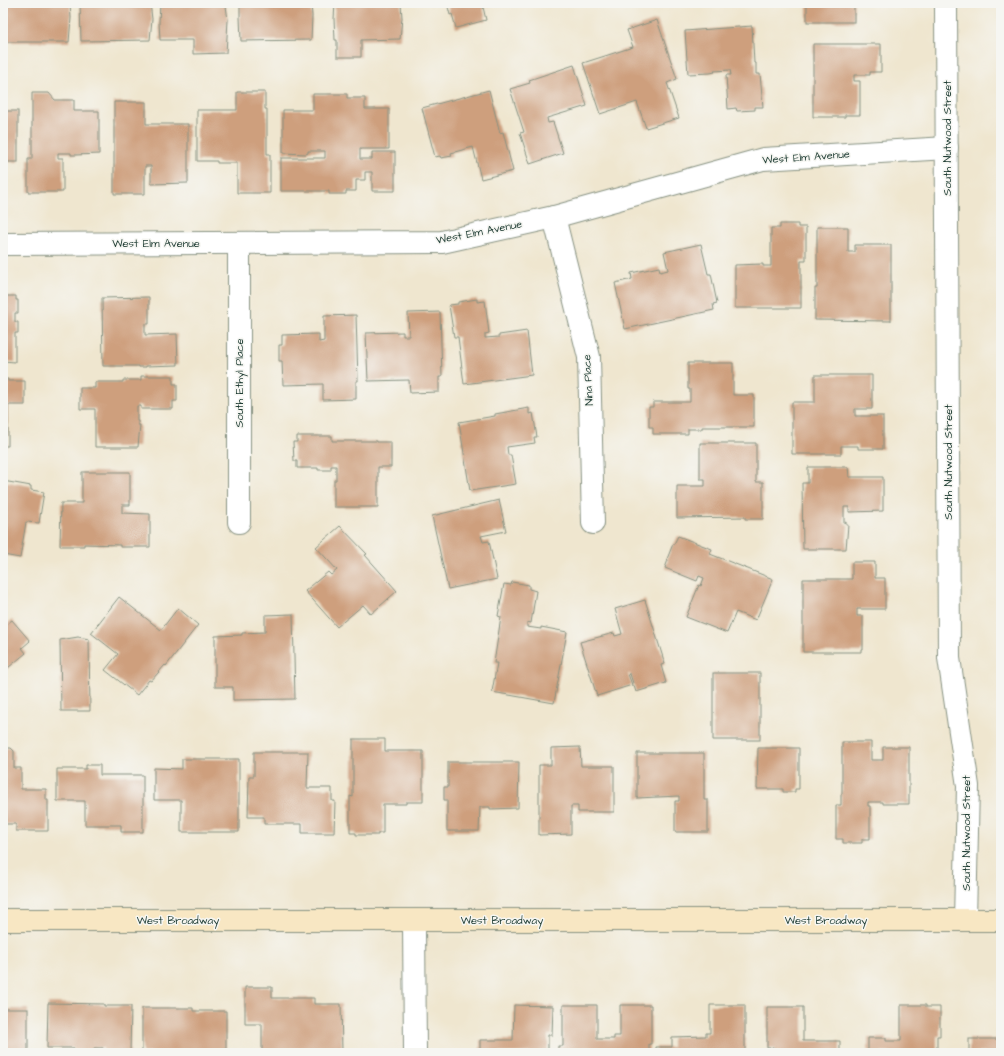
<svg xmlns="http://www.w3.org/2000/svg" width="1004" height="1056" font-family="'Architects Daughter',sans-serif">
<style>
.building{fill:#ce9f7d}
.lines{fill:none;stroke-linecap:round;stroke-linejoin:round}
.minor-casing{stroke:#879282;stroke-width:24}
.secondary-casing{stroke:#879282;stroke-width:24}
.minor{stroke:#fff;stroke-width:22}
.secondary{stroke:#f8e7c3;stroke-width:22}
.labels{text-anchor:middle;dominant-baseline:central;stroke-width:3;stroke-linejoin:round;paint-order:stroke}
.street-label{font-size:11px;fill:#1f3d34;stroke:#f6f6f2}
</style>
<rect width="100%" height="100%" fill="#f6f6f2"/>
<filter id="ink" filterUnits="userSpaceOnUse"><feTurbulence type="fractalNoise" baseFrequency=".025" numOctaves="2"/><feDisplacementMap in="SourceGraphic" scale="8" xChannelSelector="R" yChannelSelector="G"/><feConvolveMatrix kernelMatrix="1 2 1 2 8 2 1 2 1" color-interpolation-filters="sRGB"/></filter>
<filter id="wash" filterUnits="userSpaceOnUse"><feTurbulence type="fractalNoise" baseFrequency=".012" numOctaves="4" result="noise"/><feDisplacementMap in="SourceGraphic" scale="16" xChannelSelector="R" yChannelSelector="G"/><feGaussianBlur stdDeviation="0.9" result="paint"/><feColorMatrix in="noise" values="0 0 0 0 0 0 0 0 0 0 0 0 0 0 0 0 0 1.4 0 .05"/><feComposite in="paint" operator="in"/></filter>
<g filter="url(#wash)">
<rect width="100%" height="100%" fill="#efe6cf"/>
<g id="blocks">
<g class="building">
<polygon points="3,3 70,3 71,18 69,42 3,42"/>
<polygon points="80,3 150,3 152,19 150,40 81,41"/>
<polygon points="160,3 227,3 227,6 226,6 228,20 226,53 193,54 193,40 160,40 159,22"/>
<polygon points="240,3 311,3 312,16 311,40 241,41 240,17"/>
<polygon points="335,3 401,3 402,18 400,39 361,40 361,57 337,57 337,40 335,40 334,19"/>
<polygon points="447,3 497,3 497,4 483,7 486,20 456,28 452,14 450,15"/>
<rect x="807" y="3" width="47" height="19"/>
<polygon points="657,20 677,79 667,83 679,118 646,128 637,102 600,114 583,63 633,47 627,30"/>
<polygon points="752,26 754,63 756,63 756,74 760,74 763,107 755,107 755,110 737,111 736,108 728,109 726,75 731,75 730,70 714,71 715,72 710,73 688,74 685,31"/>
<polygon points="813,44 881,44 881,72 870,72 870,75 854,75 854,81 860,81 860,115 845,115 845,117 813,117"/>
<polygon points="574,65 587,106 547,118 548,123 553,122 563,153 530,164 520,133 524,132 510,89 530,83 529,80"/>
<polygon points="489,90 500,133 503,132 513,171 481,179 473,147 451,153 452,156 441,158 440,156 435,157 422,108"/>
<polygon points="237,92 265,92 265,109 267,109 267,154 270,154 270,193 237,193 237,163 217,163 217,161 197,161 197,110 237,110"/>
<polygon points="32,93 49,93 55,100 74,100 74,111 99,111 99,154 75,155 71,155 71,153 58,153 58,158 63,158 63,192 28,192 28,159 32,159"/>
<polygon points="313,94 347,94 347,98 365,98 365,109 389,109 389,149 360,149 360,159 372,159 372,152 395,152 395,191 372,191 372,172 365,172 365,180 356,180 356,191 346,191 346,194 329,194 329,191 281,191 281,158 325,158 325,151 308,151 308,153 306,154 283,153 283,110 313,110"/>
<polygon points="114,102 146,102 146,124 188,124 188,183 151,184 151,166 145,166 145,194 114,194"/>
<rect x="3" y="111" width="15" height="51"/>
<polygon points="780,224 798,224 798,227 806,227 806,261 801,261 801,308 735,308 735,265 763,264 763,266 771,266 771,228 780,228"/>
<polygon points="817,227 848,227 848,252 855,252 855,245 891,245 891,321 815,320 815,288 817,288"/>
<polygon points="701,244 708,274 711,274 717,303 713,304 714,310 625,329 615,283 632,279 631,273 659,267 660,272 668,270 664,252"/>
<polygon points="3,296 16,296 16,300 18,300 18,313 15,313 15,322 18,322 18,333 15,333 15,362 3,361"/>
<polygon points="149,297 149,324 145,324 145,335 177,334 178,365 146,366 146,367 139,367 139,366 103,366 102,298"/>
<polygon points="477,299 477,302 485,301 489,333 485,334 485,338 499,337 499,335 527,331 532,375 464,384 458,337 454,337 449,305 458,304 458,302"/>
<polygon points="440,312 442,377 439,377 439,392 410,393 409,380 368,381 366,333 403,332 403,336 409,336 408,313"/>
<polygon points="356,315 358,381 356,381 356,399 323,400 323,384 283,385 282,361 279,361 279,345 282,345 282,335 319,334 319,342 324,341 324,316"/>
<polygon points="688,363 733,363 733,395 754,395 754,427 702,427 702,429 688,429 688,434 653,434 653,427 649,427 649,407 653,407 653,402 690,402 690,389 688,389"/>
<polygon points="815,375 872,375 872,409 855,409 855,416 883,416 883,449 858,449 858,446 841,446 841,454 792,454 792,402 815,402"/>
<polygon points="141,376 173,376 173,384 177,384 177,401 173,401 173,409 141,409 141,406 137,406 137,421 138,421 138,425 140,425 138,447 95,447 95,409 80,409 80,388 95,388 95,382 123,382 123,380 141,380"/>
<polygon points="3,379 8,379 8,381 25,381 25,405 8,405 8,446 3,446"/>
<polygon points="529,408 529,414 533,413 537,437 534,437 535,443 507,447 508,455 511,455 516,484 470,491 459,422 495,416 495,414"/>
<polygon points="297,436 332,436 332,441 377,441 377,442 391,442 391,467 378,467 378,507 334,507 334,480 336,480 336,466 331,466 331,470 318,470 318,468 297,468 297,461 294,461 293,442 297,442"/>
<polygon points="700,443 756,443 756,482 763,482 763,519 745,519 745,517 677,518 677,486 705,486 705,479 700,479"/>
<polygon points="808,467 848,467 849,477 883,477 883,511 849,512 849,507 844,507 844,523 846,522 846,525 848,525 846,549 803,549 802,483 808,483"/>
<polygon points="82,472 130,472 130,505 122,505 122,513 150,514 150,547 120,547 120,545 84,544 84,546 60,546 61,503 82,503"/>
<polygon points="3,481 31,486 31,490 44,492 39,523 26,522 20,558 3,555"/>
<polygon points="499,500 506,531 481,536 483,542 489,541 497,579 448,589 432,516"/>
<polygon points="340,526 367,554 365,555 397,591 371,614 363,605 337,627 305,591 328,572 331,575 337,570 316,547"/>
<polygon points="678,536 712,549 710,554 773,579 756,620 736,612 727,633 686,617 699,585 701,586 704,578 699,576 697,581 665,568 668,560 667,559 673,544 674,544"/>
<polygon points="852,562 875,562 875,578 885,578 885,609 857,609 857,616 863,616 863,650 861,650 861,652 803,652 803,579 852,579"/>
<polygon points="512,582 529,585 529,589 536,591 531,623 527,622 527,627 541,629 541,627 567,632 554,703 492,692 497,663 494,663 501,617 498,616 504,584 511,585"/>
<polygon points="119,597 161,630 178,608 198,625 166,666 165,665 151,681 149,680 137,695 105,670 118,654 91,633"/>
<polygon points="645,600 665,664 661,665 666,683 636,692 630,674 628,674 632,685 597,696 580,642 614,633 615,636 622,634 615,609"/>
<polygon points="293,614 295,699 233,700 233,687 215,687 215,636 242,635 242,633 265,632 265,615"/>
<polygon points="12,620 30,641 22,648 26,653 3,672 3,627"/>
<polygon points="78,637 89,639 90,711 61,711 60,640"/>
<rect x="713" y="673" width="47" height="67"/>
<polygon points="353,739 385,739 385,751 423,751 423,802 406,802 406,804 383,804 383,833 378,833 378,835 356,835 356,833 350,833 350,796 353,797"/>
<polygon points="842,742 871,742 871,760 883,760 883,747 909,747 909,804 883,804 883,802 868,802 868,806 870,806 870,839 862,839 862,843 843,843 843,839 836,839 836,805 841,805 841,794 842,794"/>
<polygon points="580,747 581,766 614,766 614,812 578,812 578,806 571,806 571,834 539,835 539,765 551,765 551,748"/>
<polygon points="5,748 11,748 14,751 14,768 21,768 21,789 46,789 46,800 48,800 48,831 16,831 16,824 3,824 3,749"/>
<polygon points="758,748 799,748 799,789 795,789 795,792 783,792 783,789 757,789"/>
<polygon points="254,752 308,752 307,788 332,788 332,801 335,801 334,833 302,833 302,824 264,824 264,817 248,817 249,776 254,776"/>
<polygon points="637,753 704,753 704,800 708,800 708,832 675,832 675,801 679,801 679,796 637,798"/>
<polygon points="182,759 239,759 239,832 181,832 181,800 154,800 154,768 182,769"/>
<polygon points="448,762 519,762 518,808 490,809 490,807 480,807 479,831 447,831 447,800 444,800 444,787 448,787"/>
<polygon points="86,765 100,765 100,775 143,775 143,832 121,832 121,825 85,825 85,801 57,801 57,769 86,769"/>
<polygon points="245,987 272,987 272,998 314,998 314,1004 341,1004 342,1051 262,1053 262,1024 245,1024"/>
<polygon points="48,1003 104,1004 104,1006 131,1006 130,1053 103,1053 103,1048 94,1048 94,1053 74,1053 74,1048 47,1048"/>
<polygon points="514,1005 553,1006 552,1035 548,1035 548,1053 480,1053 480,1040 513,1040"/>
<polygon points="563,1005 597,1005 597,1039 614,1039 614,1036 620,1036 620,1005 651,1005 651,1044 649,1044 649,1053 558,1053 558,1046 563,1046"/>
<polygon points="710,1005 745,1005 745,1053 656,1053 656,1047 672,1047 672,1037 706,1036 706,1033 710,1033"/>
<polygon points="901,1005 926,1005 926,1007 940,1007 940,1036 937,1036 937,1053 868,1053 868,1038 886,1038 886,1041 901,1041"/>
<polygon points="767,1007 803,1007 803,1041 840,1041 840,1053 775,1053 775,1048 767,1048"/>
<polygon points="142,1008 193,1008 193,1011 226,1011 226,1053 142,1053"/>
<rect x="3" y="1009" width="25" height="44"/>
<rect x="969" y="1039" width="32" height="14"/>
</g>
</g>
</g>
<g filter="url(#ink)">
<use href="#blocks" fill-opacity="0" stroke="#879282" stroke-width="1"/>
<g class="lines">
<g class="minor-casing">
<g id="minor">
<polyline points="946,3 949,658 968,786 965,920"/>
<polyline points="554,217 589,357 593,523"/>
<polyline points="239,243 239,522"/>
<polyline points="3,244 442,242 554,217 763,159 947,148"/>
<polyline points="414,920 415,1053"/>
</g>
</g>
<g class="secondary-casing">
<polyline id="secondary" points="3,920 1001,920"/>
</g>
<use href="#minor" class="minor"/>
<use href="#secondary" class="secondary"/>
</g>
</g>
<g class="labels">
<g class="street-label">
<text transform="translate(947 138) rotate(-90)">South Nutwood Street</text>
<text transform="translate(806 157) rotate(-4)">West Elm Avenue</text>
<text transform="translate(479 232) rotate(-11)">West Elm Avenue</text>
<text x="156" y="243">West Elm Avenue</text>
<text transform="translate(588 380) rotate(-93)">Nina Place</text>
<text transform="translate(239 383) rotate(-90)">South Ethyl Place</text>
<text transform="translate(948 462) rotate(-90)">South Nutwood Street</text>
<text transform="translate(966 833) rotate(-90)">South Nutwood Street</text>
<text x="178" y="920">West Broadway</text>
<text x="502" y="920">West Broadway</text>
<text x="826" y="920">West Broadway</text>
</g>
</g>
<rect width="1004" height="1056" fill="none" stroke="#f6f6f2" stroke-width="16"/>
</svg>
